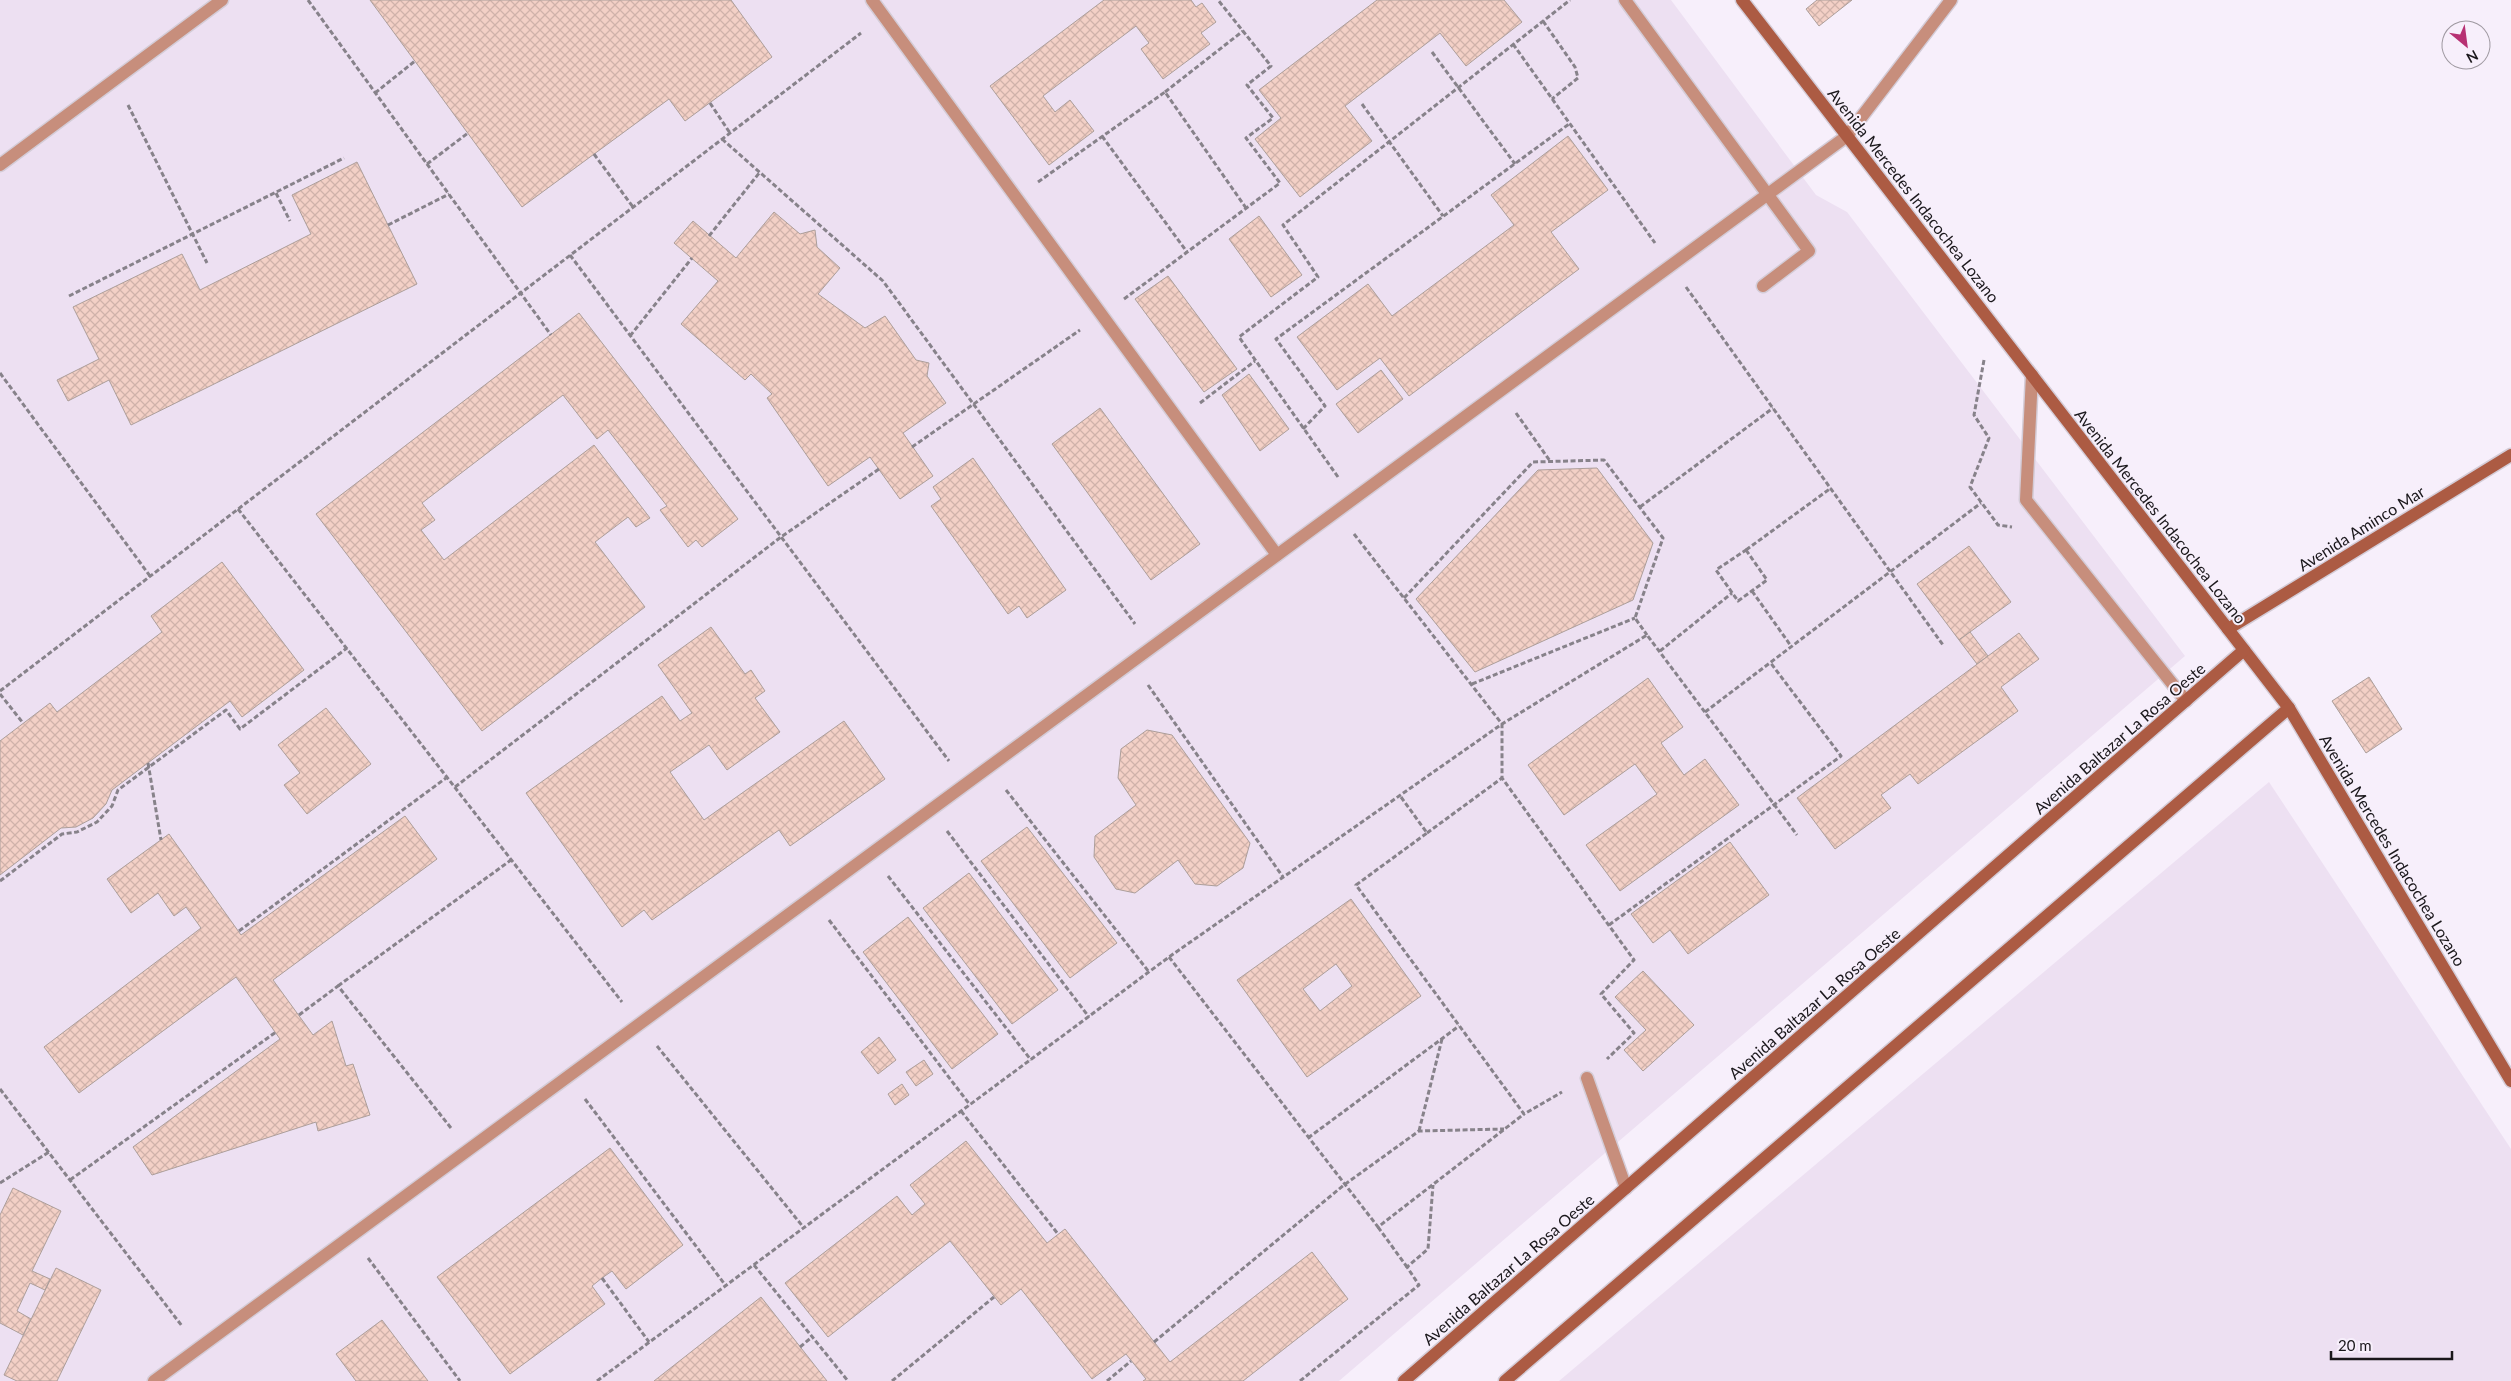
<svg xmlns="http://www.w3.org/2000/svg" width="2511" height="1381" font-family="Lato,sans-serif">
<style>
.built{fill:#ede0f2}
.building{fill:url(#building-cross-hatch);stroke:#ac9e9a;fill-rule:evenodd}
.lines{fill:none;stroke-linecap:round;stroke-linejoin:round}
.lane-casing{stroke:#d4ccd7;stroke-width:15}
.street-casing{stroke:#d4ccd7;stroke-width:15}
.secondary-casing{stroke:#d4ccd7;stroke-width:15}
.path{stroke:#87828a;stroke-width:3;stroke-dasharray:5 2.5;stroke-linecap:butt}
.lane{stroke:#c78e7c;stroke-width:12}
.street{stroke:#c78e7c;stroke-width:12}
.secondary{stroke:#ac5b43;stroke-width:12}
.labels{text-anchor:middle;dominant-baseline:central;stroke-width:4;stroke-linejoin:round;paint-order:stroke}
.street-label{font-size:16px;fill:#1a171b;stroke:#f7effb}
</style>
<defs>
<pattern id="building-cross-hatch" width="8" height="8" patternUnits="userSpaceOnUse" patternTransform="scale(1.25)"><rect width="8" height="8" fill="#f3d0c6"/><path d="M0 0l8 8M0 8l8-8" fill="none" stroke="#d0b2aa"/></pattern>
</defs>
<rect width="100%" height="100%" fill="#f7effb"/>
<g class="built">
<polygon points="0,0 1671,0 1816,195 1847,212 2185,656 1339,1381 0,1381"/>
<polygon points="2269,782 2511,1149 2511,1381 1559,1381"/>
</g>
<g class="building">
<polygon points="370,0 731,0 772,57 685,121 669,99 522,207"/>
<polygon points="1104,0 1191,0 1196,7 1202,3 1216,22 1201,33 1210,44 1163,79 1141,49 1149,43 1136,26 1043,96 1055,112 1070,100 1094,131 1049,165 990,86"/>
<polygon points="1377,0 1504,0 1522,22 1466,66 1440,33 1345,106 1372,141 1300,197 1255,139 1281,118 1259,90"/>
<polygon points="1817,0 1852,0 1819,26 1806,9"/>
<polygon points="1568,136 1608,190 1551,232 1579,269 1409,396 1380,358 1337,390 1297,337 1368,284 1392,316 1514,225 1491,195"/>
<polygon points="357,162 417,284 131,425 109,380 68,401 57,380 99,359 73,307 182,254 200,290 311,234 292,195"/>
<polygon points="774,212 800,234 815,230 817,247 840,268 818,294 865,328 885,316 916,360 929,363 927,376 946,403 903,433 933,476 900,499 870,457 828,486 767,398 772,394 751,374 745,380 681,324 718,281 674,243 693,221 736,258"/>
<polygon points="1259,216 1302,275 1271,297 1229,239"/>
<polygon points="1168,276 1237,369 1204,392 1135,299"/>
<polygon points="579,313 738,519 702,547 696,540 688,547 660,510 667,506 608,430 597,439 563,395 422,503 435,520 421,530 444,560 594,445 650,518 636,527 628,517 595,542 645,607 482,731 316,514"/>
<polygon points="1381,370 1403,399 1358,433 1336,404"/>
<polygon points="1249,374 1289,429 1260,451 1222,395"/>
<polygon points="1100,408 1200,544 1151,580 1052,444"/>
<polygon points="973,458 1066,590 1027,618 1019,606 1008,614 931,506 941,499 933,487"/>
<polygon points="1597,468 1653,543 1633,600 1475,672 1416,599 1538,470"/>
<polygon points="1969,546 2011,602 1959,640 1917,584"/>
<polygon points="222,562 304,670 242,717 230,701 112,790 106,804 93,818 76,827 61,828 0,875 0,741 50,703 57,712 162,632 151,616"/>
<polygon points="711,627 745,674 751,670 765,691 755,698 780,732 727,770 709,745 670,772 704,820 844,721 885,779 790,846 779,830 652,920 644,910 622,927 526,793 662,696 680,721 692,713 658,665"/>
<polygon points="1970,632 1988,656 1977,664 1959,640"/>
<polygon points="2019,633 2039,659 2001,687 2018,711 1918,784 1910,774 1881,795 1891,808 1835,849 1797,798"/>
<polygon points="2369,677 2402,729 2366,753 2332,701"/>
<polygon points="1648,678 1683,727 1661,743 1684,775 1705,759 1739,805 1620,891 1586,845 1657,794 1635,764 1564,815 1528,765"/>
<polygon points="326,708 371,764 307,814 284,785 300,773 278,745"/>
<polygon points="1147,730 1172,735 1250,843 1243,868 1217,886 1195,884 1178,860 1135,893 1116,889 1094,857 1095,836 1136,805 1118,778 1121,749"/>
<polygon points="405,816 437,859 273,980 313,1035 332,1021 346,1066 353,1064 370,1115 318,1131 316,1122 152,1175 133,1147 280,1039 236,977 79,1093 44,1047 201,928 186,907 174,916 158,893 131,913 107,879 169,834 241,935"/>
<polygon points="1027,827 1117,943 1070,978 981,861"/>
<polygon points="1730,842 1769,895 1688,954 1670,930 1653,943 1631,914"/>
<polygon points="969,873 1058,990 1012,1024 923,908"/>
<path d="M1351,899L1421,996L1307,1077L1237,980ZM1336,964L1352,986L1320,1011L1303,989Z"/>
<polygon points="908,917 998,1034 952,1069 863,952"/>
<polygon points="1643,971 1694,1025 1643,1071 1624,1050 1646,1030 1615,997"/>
<polygon points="879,1037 896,1060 878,1074 861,1052"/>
<polygon points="924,1060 933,1074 916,1086 906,1072"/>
<polygon points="902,1084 909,1095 895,1105 888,1094"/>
<polygon points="966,1141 1047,1243 1065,1229 1170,1362 1312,1252 1348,1299 1243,1381 1143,1381 1146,1379 1126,1354 1092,1379 1021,1289 1001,1305 950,1241 828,1337 785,1283 897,1196 912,1215 925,1204 910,1185"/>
<polygon points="610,1148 683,1245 626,1289 612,1271 602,1278 592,1286 605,1304 510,1374 437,1277"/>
<polygon points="13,1188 61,1211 32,1271 50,1279 45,1290 30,1283 17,1311 31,1319 23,1335 0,1323 0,1215"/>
<polygon points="56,1268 101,1290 57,1381 17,1381 4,1375"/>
<polygon points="761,1297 827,1381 654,1381"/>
<polygon points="382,1320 428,1381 356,1381 336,1354"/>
</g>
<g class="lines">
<g class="lane-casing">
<g id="lane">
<polyline points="872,0 1277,555"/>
<polyline points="1625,0 1809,251 1763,286"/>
<polyline points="0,165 222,0"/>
<polyline points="2032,375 2026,500 2186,701"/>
<polyline points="1587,1078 1626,1188"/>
<polyline points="154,1381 1847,136"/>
</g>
</g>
<g class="street-casing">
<polyline id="street" points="1847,136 1951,0"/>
</g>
<g class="secondary-casing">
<g id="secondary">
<polyline points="1742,0 2289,708 2511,1081"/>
<polyline points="2228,629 2511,455"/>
<polyline points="1404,1381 2244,650"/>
<polyline points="1505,1381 2289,708"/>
</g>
</g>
<g class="path">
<polyline points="308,0 551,335"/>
<polyline points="1543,21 1575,67 1578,78 1552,99"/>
<polyline points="1513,44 1655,243"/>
<polyline points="1432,52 1515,164"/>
<polyline points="1165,92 1243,31"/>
<polyline points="375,93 415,61"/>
<polyline points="710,103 730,133"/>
<polyline points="1362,104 1443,216"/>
<polyline points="128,105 207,263"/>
<polyline points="1102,136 1187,252"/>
<polyline points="722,139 883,281 1135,624"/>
<polyline points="594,154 633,207"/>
<polyline points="427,164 468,133"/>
<polyline points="1038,182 1165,92 1246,208"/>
<polyline points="276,193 290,221"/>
<polyline points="388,225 449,194"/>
<polyline points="709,236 760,172"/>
<polyline points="570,255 949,761"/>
<polyline points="1686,287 1943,645"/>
<polyline points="69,296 344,158"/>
<polyline points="1124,299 1280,183 1246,138 1273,118 1247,85 1271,66 1218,0"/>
<polyline points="630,336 692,258"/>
<polyline points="1984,360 1974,415 1989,438 1970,487 1998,525 2012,527"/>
<polyline points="0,373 150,576"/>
<polyline points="1200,403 1255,361"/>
<polyline points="1516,413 1550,461"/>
<polyline points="1303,429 1325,406 1276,339 1569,124"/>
<polyline points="912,447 1080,330"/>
<polyline points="1338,477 1239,337 1318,277 1283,225 1570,0"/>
<polyline points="1640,507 1773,408"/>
<polyline points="238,509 622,1002"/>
<polyline points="1354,534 1502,724 1502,778 1634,960 1601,994 1634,1033 1607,1059"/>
<polygon points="1746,550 1767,580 1738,601 1716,570"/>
<polyline points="1746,550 1831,488"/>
<polyline points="1752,591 1791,646"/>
<polyline points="1404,598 1533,462 1604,460 1663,538 1635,618 1647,635"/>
<polyline points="1660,651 1732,593"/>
<polyline points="1472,684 1635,618"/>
<polyline points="1148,685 1283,877"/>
<polyline points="0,691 861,33"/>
<polyline points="0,694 23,723"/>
<polyline points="1705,712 1981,503"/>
<polyline points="148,763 161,840"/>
<polyline points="455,787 781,537 879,469"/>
<polyline points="1006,790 1149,972"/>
<polyline points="1401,797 1427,833 1356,885 1524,1114 1562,1092"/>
<polyline points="947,831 1089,1017"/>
<polyline points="1427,833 1502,778"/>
<polyline points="888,876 1031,1060"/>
<polyline points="0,881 62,834 77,832 97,822 112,806 118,790 226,710 240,729 347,648"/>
<polyline points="829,920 970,1105"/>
<polyline points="1609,925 1841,756 1770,662"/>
<polyline points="239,931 446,778"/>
<polyline points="1169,957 1378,1227 1524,1114"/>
<polyline points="338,986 511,860"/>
<polyline points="299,1015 338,986 451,1128"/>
<polyline points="657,1046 804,1228"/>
<polyline points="0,1089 182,1326"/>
<polyline points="585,1099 726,1286"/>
<polyline points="961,1111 1058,1234"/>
<polyline points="1419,1131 1442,1039"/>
<polyline points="1308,1138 1459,1026"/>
<polyline points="70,1180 276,1032"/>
<polyline points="0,1183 49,1152"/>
<polyline points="1378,1227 1407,1267"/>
<polyline points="368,1258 460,1381"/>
<polyline points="754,1265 848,1381"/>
<polyline points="602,1278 649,1342"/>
<polyline points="1154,1342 1344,1185 1419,1131 1504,1129"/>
<polyline points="800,1347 812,1337"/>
<polyline points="597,1381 1169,957 1502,724 1647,635 1797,835"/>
<polyline points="892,1381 994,1297"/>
<polyline points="1107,1381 1131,1361"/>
<polyline points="1300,1381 1419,1285 1407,1267 1428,1249 1433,1185"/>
</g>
<use href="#lane" class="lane"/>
<use href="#street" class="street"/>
<use href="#secondary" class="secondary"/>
</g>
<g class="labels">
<g class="street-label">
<text transform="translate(1914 195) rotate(52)">Avenida Mercedes Indacochea Lozano</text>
<text transform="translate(2161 516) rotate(52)">Avenida Mercedes Indacochea Lozano</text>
<text transform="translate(2361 528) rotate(-32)">Avenida Aminco Mar</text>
<text transform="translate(2119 738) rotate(-41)">Avenida Baltazar La Rosa Oeste</text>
<text transform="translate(2393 850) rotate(59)">Avenida Mercedes Indacochea Lozano</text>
<text transform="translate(1814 1003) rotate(-41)">Avenida Baltazar La Rosa Oeste</text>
<text transform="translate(1508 1269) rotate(-41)">Avenida Baltazar La Rosa Oeste</text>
</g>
</g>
<g transform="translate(2466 45) rotate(151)"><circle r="24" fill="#f7effb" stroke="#9f99a1"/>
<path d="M0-4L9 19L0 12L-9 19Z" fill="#b73173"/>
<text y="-8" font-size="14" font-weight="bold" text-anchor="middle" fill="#1a171b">N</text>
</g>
<path d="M2331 1351v8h121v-8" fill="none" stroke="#1a171b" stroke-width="2.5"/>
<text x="2338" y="1351" font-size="15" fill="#1a171b" stroke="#f7effb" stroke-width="4" paint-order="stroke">20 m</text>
</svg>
